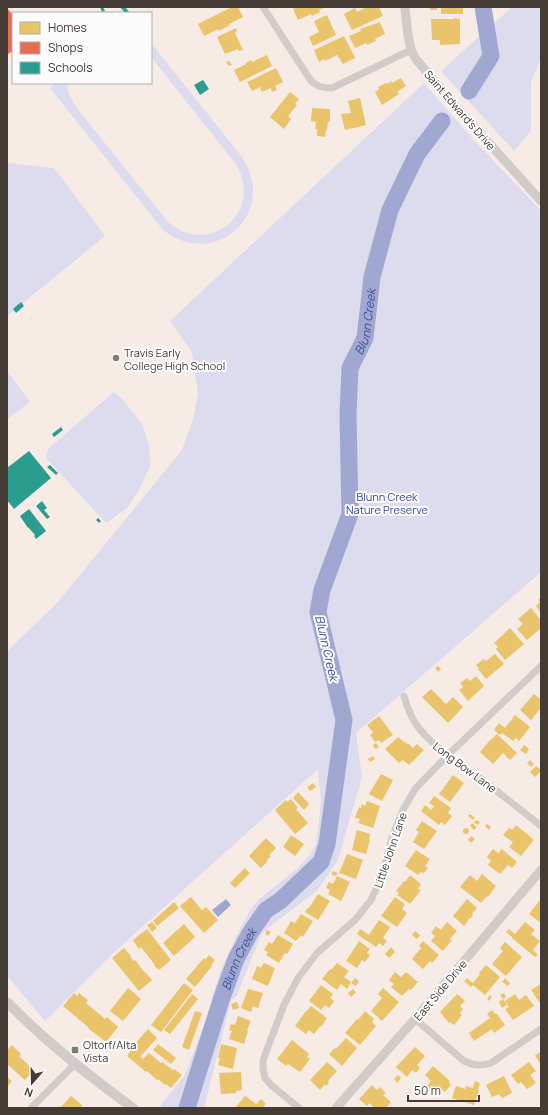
<svg xmlns="http://www.w3.org/2000/svg" width="548" height="1115" font-family="Manrope,sans-serif">
<style>
.green{fill:#dcdcee}
.water{fill:#a0a8d1}
.homes{fill:#e9c46a}
.shops{fill:#e76f51}
.schools{fill:#2a9d8f}
.lines{fill:none;stroke-linecap:round;stroke-linejoin:round}
.river{stroke:#a0a8d1;stroke-width:17}
.minor{stroke:#d1ccca;stroke-width:7}
.tertiary{stroke:#d1ccca;stroke-width:9}
.secondary{stroke:#d1ccca;stroke-width:10}
.poi-dot{fill:#837973;stroke:#fbfbfb;stroke-width:1.5}
.labels{text-anchor:middle;dominant-baseline:central;stroke-width:4;stroke-linejoin:round;paint-order:stroke}
.street-label{font-size:11px;fill:#453b35;stroke:#fbfbfb}
.poi-label{font-size:11px;fill:#453b35;stroke:#fbfbfb;text-anchor:start}
.park-label{font-size:11px;fill:#3a4994;stroke:#fbfbfb}
.water-label{font-size:12px;font-style:italic;fill:#3f4e99;stroke:#fbfbfb}
</style>
<rect width="100%" height="100%" fill="#f7ebe5"/>
<g class="green">
<polygon points="512,7 541,7 541,58 531,82 531,131 514,151 441,71"/>
<path d="M151,43L242,157C279,213 215,271 163,230L50,88L55,83H67L69,94L76,107L169,223C212,258 265,209 235,163L151,57Z"/>
<polygon points="424,83 471,137 541,211 541,572 356,733 362,777 338,860 317,891 270,926 261,935 237,995 231,1001 204,1108 163,1108 160,1106 185,1075 209,1011 220,972 237,935 250,910 259,899 297,869 310,855 316,844 321,802 318,769 111,955 45,1021 7,976 7,651 57,603 182,450 193,420 198,393 192,352 170,321"/>
<polygon points="7,163 54,168 105,236 7,316"/>
<polygon points="7,371 30,402 7,419"/>
<polygon points="114,392 123,400 142,424 149,445 150,466 140,488 128,507 106,523 46,458 48,449"/>
</g>
<polygon class="water" points="226,899 231,905 218,917 212,910"/>
<g class="homes">
<polygon points="232,7 238,7 243,17 229,24 230,25 219,31 218,29 204,36 198,24"/>
<polygon points="297,7 326,7 319,10 320,12 312,16 311,14 298,20 293,9"/>
<polygon points="367,7 379,7 383,16 352,30 344,14 355,8 357,12"/>
<rect x="430" y="7" width="7" height="3"/>
<rect x="441" y="7" width="22" height="7"/>
<polygon points="327,15 336,35 313,46 309,37 319,32 314,21"/>
<polygon points="454,18 460,19 460,44 440,45 440,40 432,40 431,19 454,19"/>
<polygon points="380,22 385,34 375,39 376,41 367,45 366,43 355,48 349,36 361,31 360,29"/>
<polygon points="236,28 237,32 235,33 243,50 239,51 238,49 225,54 217,37"/>
<polygon points="344,36 355,58 343,64 337,55 325,61 324,59 319,62 314,50"/>
<polygon points="267,55 272,66 240,82 234,70 246,64 246,63 251,60 252,62"/>
<polygon points="229,61 232,65 229,66 226,62"/>
<polygon points="276,68 283,82 275,86 277,90 272,92 271,88 262,92 260,87 252,91 247,82"/>
<polygon points="401,78 406,86 397,92 399,94 382,105 375,92 379,89 378,87 386,83 387,84 391,81 392,83"/>
<polygon points="290,92 299,99 295,104 297,105 288,116 291,119 284,129 270,117"/>
<polygon points="360,98 366,125 345,130 341,114 351,113 348,101"/>
<polygon points="312,108 330,109 330,122 328,122 327,130 326,130 325,137 317,136 317,129 315,129 316,122 311,121"/>
<polygon points="541,598 541,613 536,606 540,602 538,600"/>
<polygon points="531,608 541,620 541,628 527,640 517,629 523,624 518,619"/>
<polygon points="510,628 524,644 505,660 496,649 498,647 494,643"/>
<polygon points="495,654 504,664 486,679 478,669 479,668 476,665 484,659 486,661"/>
<polygon points="438,666 441,669 438,672 435,668"/>
<polygon points="476,676 484,686 468,701 459,690 463,687 460,683 467,678 470,681"/>
<polygon points="431,689 446,704 453,697 463,707 448,723 422,697"/>
<polygon points="534,694 541,700 541,708 531,720 520,710"/>
<polygon points="515,715 530,727 519,741 516,738 513,741 502,733 500,735 494,730 499,723 505,728"/>
<polygon points="379,716 393,735 381,743 379,740 375,742 370,735 373,732 367,725"/>
<polygon points="497,734 517,753 510,760 503,753 493,764 480,752 491,739 492,739"/>
<polygon points="398,737 404,742 405,742 407,744 408,743 413,748 417,744 424,750 409,765 403,760 399,763 385,749"/>
<polygon points="376,743 379,747 375,749 373,745"/>
<polygon points="524,745 529,749 526,754 520,750"/>
<polygon points="373,756 375,759 370,762 368,759"/>
<polygon points="530,760 534,764 531,767 527,763"/>
<polygon points="536,766 541,770 541,771 535,777 530,772"/>
<polygon points="381,774 393,780 382,801 369,794"/>
<polygon points="453,775 464,783 450,802 439,794"/>
<polygon points="313,783 316,787 310,791 307,787"/>
<polygon points="298,792 309,804 304,810 293,798"/>
<polygon points="434,796 451,808 448,813 452,816 445,825 441,822 439,825 421,811 425,805 431,810 434,806 429,803"/>
<polygon points="291,799 298,808 296,809 308,823 295,834 275,810 286,800 287,802"/>
<polygon points="367,801 380,806 373,828 358,823 360,819 355,818 359,807 361,808 362,804 365,806"/>
<polygon points="470,814 475,818 473,820 468,816"/>
<polygon points="476,820 480,822 478,825 474,823"/>
<polygon points="422,821 437,831 424,849 413,842 419,832 416,830"/>
<polygon points="472,823 477,827 474,830 470,826"/>
<polygon points="487,824 491,827 489,830 485,826"/>
<polygon points="516,825 534,840 521,856 509,847 513,842 503,835 509,828 512,830"/>
<circle cx="466" cy="831" r="3"/>
<polygon points="357,830 370,834 369,840 370,840 366,854 352,850"/>
<polygon points="291,835 304,844 295,856 283,847"/>
<polygon points="471,836 475,839 471,843 468,840"/>
<polygon points="266,838 276,848 269,855 271,856 266,861 267,862 261,868 249,856"/>
<polygon points="493,849 498,853 502,849 517,862 512,868 508,865 500,874 488,865 491,861 487,857"/>
<polygon points="416,850 430,859 425,866 428,868 424,873 421,872 418,875 405,866"/>
<polygon points="347,854 363,860 356,879 339,873"/>
<polygon points="245,868 250,873 235,888 230,883"/>
<polygon points="333,871 338,873 336,876 331,874"/>
<polygon points="482,874 496,886 488,897 487,896 481,903 460,887 470,875 477,881"/>
<polygon points="410,875 421,884 418,889 421,890 410,904 397,895 399,893 396,891 404,881 405,882"/>
<polygon points="337,876 350,882 341,901 328,894 330,890 326,888 329,882 333,884"/>
<polygon points="318,894 330,901 318,920 305,912 308,908 309,908"/>
<polygon points="191,897 202,910 206,907 218,920 204,933 180,906"/>
<polygon points="395,897 405,904 402,909 407,913 397,927 381,916"/>
<polygon points="467,899 477,908 472,914 473,915 470,919 469,918 468,920 468,921 464,926 453,916"/>
<polygon points="541,899 541,923 529,914"/>
<polygon points="174,902 179,908 157,926 153,921"/>
<polygon points="301,914 313,921 303,937 301,935 296,941 284,933 291,921 295,923"/>
<polygon points="379,920 390,927 383,938 387,941 383,946 379,943 376,947 357,934 360,929 369,935"/>
<polygon points="152,922 157,928 152,932 147,925"/>
<polygon points="447,922 457,931 450,939 452,940 443,951 431,941 435,936 431,933 436,926 441,930"/>
<polygon points="525,922 535,930 531,934 540,941 533,950 538,955 535,957 512,938 512,937 506,932 509,929 515,934"/>
<polygon points="184,924 195,937 174,956 163,943"/>
<polygon points="147,929 171,960 159,970 158,968 157,969 154,965 155,965 141,947 139,949 133,940"/>
<polygon points="267,930 271,932 268,936 265,934"/>
<polygon points="415,931 420,935 417,939 412,935"/>
<polygon points="278,935 293,944 287,954 285,953 279,963 266,955 268,952 264,950 269,942 272,944"/>
<polygon points="359,941 370,949 367,953 370,955 365,962 362,960 357,968 346,961"/>
<polygon points="423,941 439,955 432,963 430,961 423,969 412,959 421,948 419,946"/>
<polygon points="505,942 522,957 506,976 492,964 503,951 500,948"/>
<polygon points="391,947 395,952 389,958 385,954"/>
<polygon points="124,948 131,956 130,957 134,961 135,960 145,973 145,972 152,980 139,991 112,958"/>
<polygon points="209,955 215,960 211,965 212,966 195,987 186,979 204,958 205,960"/>
<polygon points="264,963 275,968 268,986 252,979 257,966 261,968"/>
<polygon points="337,963 349,971 344,977 351,982 347,989 341,984 337,990 322,979 330,969 331,970"/>
<polygon points="486,965 500,977 485,995 473,985 471,987 464,981 467,978 473,983 480,974 479,973"/>
<polygon points="395,972 401,977 406,972 418,982 411,990 409,989 402,996 391,987 394,984 389,980"/>
<polygon points="355,978 359,981 356,986 351,983"/>
<polygon points="505,978 510,983 508,986 502,982"/>
<polygon points="184,983 193,990 161,1032 151,1025"/>
<polygon points="541,984 541,1001 539,1002 531,990"/>
<polygon points="321,985 333,994 330,998 334,1001 329,1008 325,1005 321,1010 309,1001"/>
<polygon points="128,988 141,999 123,1021 110,1011"/>
<polygon points="383,988 399,1002 382,1021 371,1011 382,998 378,994"/>
<polygon points="248,989 263,993 258,1008 253,1006 251,1012 241,1008"/>
<polygon points="353,989 356,992 351,997 348,993"/>
<polygon points="74,993 77,996 79,993 88,1000 86,1003 105,1019 107,1017 118,1027 106,1042 88,1028 88,1027 63,1006"/>
<polygon points="504,993 506,997 503,999 500,995"/>
<polygon points="192,994 198,999 170,1034 164,1030"/>
<polygon points="457,994 465,1001 460,1006 463,1009 460,1013 462,1015 454,1025 450,1022 449,1023 440,1012"/>
<polygon points="515,994 519,1000 526,995 534,1006 513,1020 505,1009 509,1007 505,1001"/>
<polygon points="490,995 492,997 489,1001 487,999"/>
<polygon points="503,999 507,1005 502,1008 499,1002"/>
<polygon points="237,1002 239,1008 233,1010 231,1004"/>
<polygon points="311,1006 327,1018 321,1027 320,1026 314,1034 309,1030 306,1034 295,1026 306,1011 306,1012"/>
<polygon points="492,1010 495,1014 496,1013 505,1025 494,1033 492,1029 474,1041 469,1033 490,1018 487,1014"/>
<polygon points="195,1011 202,1013 189,1050 182,1047"/>
<polygon points="365,1011 374,1019 372,1022 376,1026 360,1045 345,1033 357,1019 358,1020"/>
<polygon points="238,1016 251,1021 247,1030 248,1031 244,1044 229,1039 232,1031 229,1030 231,1024 235,1025"/>
<polygon points="148,1029 157,1038 140,1057 143,1059 149,1053 161,1063 162,1062 173,1070 174,1069 182,1075 171,1088 166,1084 165,1085 158,1079 157,1080 147,1071 146,1072 127,1056 135,1045 134,1045"/>
<polygon points="346,1038 357,1048 342,1066 329,1054 335,1048 336,1049"/>
<polygon points="292,1040 309,1054 307,1057 310,1059 300,1072 288,1064 286,1066 277,1059"/>
<polygon points="158,1044 176,1058 171,1064 153,1050"/>
<polygon points="221,1044 237,1048 233,1069 218,1065 220,1058 218,1058"/>
<polygon points="12,1045 21,1054 19,1056 34,1070 25,1080 7,1064 7,1050"/>
<polygon points="415,1047 425,1056 417,1065 420,1068 416,1073 412,1070 407,1077 396,1067"/>
<polygon points="541,1052 541,1065 535,1055"/>
<polygon points="327,1062 337,1071 328,1081 329,1083 326,1086 325,1084 320,1090 310,1080"/>
<polygon points="529,1062 536,1071 530,1075 536,1083 527,1089 521,1082 518,1084 511,1075"/>
<polygon points="433,1066 450,1081 449,1083 451,1085 445,1092 443,1090 441,1091 440,1089 435,1094 427,1086 431,1081 425,1075"/>
<polygon points="241,1072 242,1090 236,1091 236,1093 221,1094 219,1073"/>
<polygon points="398,1075 401,1078 397,1083 394,1079"/>
<polygon points="504,1076 512,1093 502,1098 499,1094 492,1097 486,1085"/>
<polygon points="7,1077 12,1081 7,1087"/>
<polygon points="475,1081 480,1083 478,1089 479,1090 474,1105 452,1098 456,1086 465,1089 466,1086 473,1088"/>
<polygon points="372,1085 377,1090 380,1087 386,1093 383,1095 391,1102 386,1108 375,1108 369,1103 367,1106 359,1099"/>
<polygon points="71,1096 82,1105 81,1106 83,1108 60,1108"/>
<polygon points="245,1096 256,1104 261,1099 266,1104 262,1108 235,1108"/>
</g>
<polygon class="shops" points="7,8 13,15 13,54 11,52 7,55"/>
<g class="schools">
<polygon points="100,7 103,7 105,11 102,12"/>
<polygon points="120,7 125,7 130,13 125,13"/>
<polygon points="203,80 209,89 200,95 194,85"/>
<polygon points="21,302 24,306 16,313 13,309"/>
<polygon points="61,427 63,430 54,437 52,434"/>
<polygon points="29,451 51,478 14,509 7,500 7,468"/>
<polygon points="50,465 58,473 56,475 47,467"/>
<polygon points="42,501 47,508 44,510 50,517 47,519 36,506"/>
<polygon points="29,509 46,531 36,539 34,536 35,535 28,527 28,528 20,516"/>
<polygon points="98,518 101,521 99,523 96,520"/>
</g>
<g class="lines">
<g class="river">
<polyline points="469,91 491,56 483,7"/>
<path id="s1" d="M187,1108L221,1000L236,959L250,933L266,910L280,901L321,862L327,844L344,720L318,612L322,590L350,514L348,414L350,368L365,338L372,277L390,210L417,154L442,121"/>
</g>
<g class="minor">
<path d="M263,7L311,81C318,87 323,88 332,88L411,50"/>
<path d="M404,696C407,706 410,716 416,724C429,744 457,761 476,775C498,792 520,809 541,826"/>
<path d="M415,1019L464,1061C474,1066 481,1066 491,1063L541,1029"/>
<polyline points="31,1108 75,1064"/>
<polyline points="299,1108 271,1085 265,1078 263,1069 263,1061 266,1052 284,1005 298,978 317,953 355,920 371,900 382,877 392,837 403,810 415,789 448,755 541,666"/>
</g>
<g class="tertiary">
<path d="M405,7C407,24 407,43 415,58L452,102L541,201"/>
<polyline points="336,1108 415,1019 541,870"/>
</g>
<path class="secondary" d="M7,1002C46,1042 89,1076 133,1108"/>
</g>
<g class="poi-dot">
<circle cx="116" cy="358" r="4"/>
<rect x="71" y="1046" width="8" height="8" rx="2"/>
</g>
<g class="labels">
<g class="street-label">
<text transform="translate(460 110) rotate(49)">Saint Edward's Drive</text>
<text transform="translate(465 767) rotate(37)">Long Bow Lane</text>
<text transform="translate(390 850) rotate(-71)">Little John Lane</text>
<text transform="translate(440 990) rotate(-50)">East Side Drive</text>
</g>
<g class="poi-label">
<text x="124" y="352">Travis Early<tspan x="124" dy="13">College High School</tspan></text>
<text x="83" y="1044">Oltorf/Alta<tspan x="83" dy="13">Vista</tspan></text>
</g>
<g class="park-label">
<text x="387" y="496">Blunn Creek<tspan x="387" dy="13">Nature Preserve</tspan></text>
</g>
<g class="water-label">
<text stroke="none"><textPath href="#s1" startOffset="842">Blunn Creek</textPath></text>
<text transform="translate(327 648) rotate(77)">Blunn Creek</text>
<text stroke="none"><textPath href="#s1" startOffset="158">Blunn Creek</textPath></text>
</g>
</g>
<rect width="548" height="1115" fill="none" stroke="#453b35" stroke-width="16"/>
<rect x="12" y="12" width="140" height="72" fill="#fbfbfb" stroke="#b2aeac"/>
<rect x="20" y="22" width="20" height="12" fill="#e9c46a" stroke="#b2aeac"/>
<text x="48" y="32" font-size="12" fill="#453b35">Homes</text>
<rect x="20" y="42" width="20" height="12" fill="#e76f51" stroke="#b2aeac"/>
<text x="48" y="52" font-size="12" fill="#453b35">Shops</text>
<rect x="20" y="62" width="20" height="12" fill="#2a9d8f" stroke="#b2aeac"/>
<text x="48" y="72" font-size="12" fill="#453b35">Schools</text>
<g transform="translate(32 1083) rotate(200)" stroke="#fbfbfb" stroke-width="3" paint-order="stroke">
<path d="M0-3L7 15L0 10L-7 15Z" fill="#453b35"/>
<text y="-6" font-size="11" font-weight="bold" text-anchor="middle" fill="#453b35">N</text>
</g>
<path d="M408 1095v6h71v-6" fill="none" stroke="#453b35" stroke-width="2"/>
<text x="414" y="1095" font-size="12" fill="#453b35" stroke="#fbfbfb" stroke-width="3" paint-order="stroke">50 m</text>
</svg>
